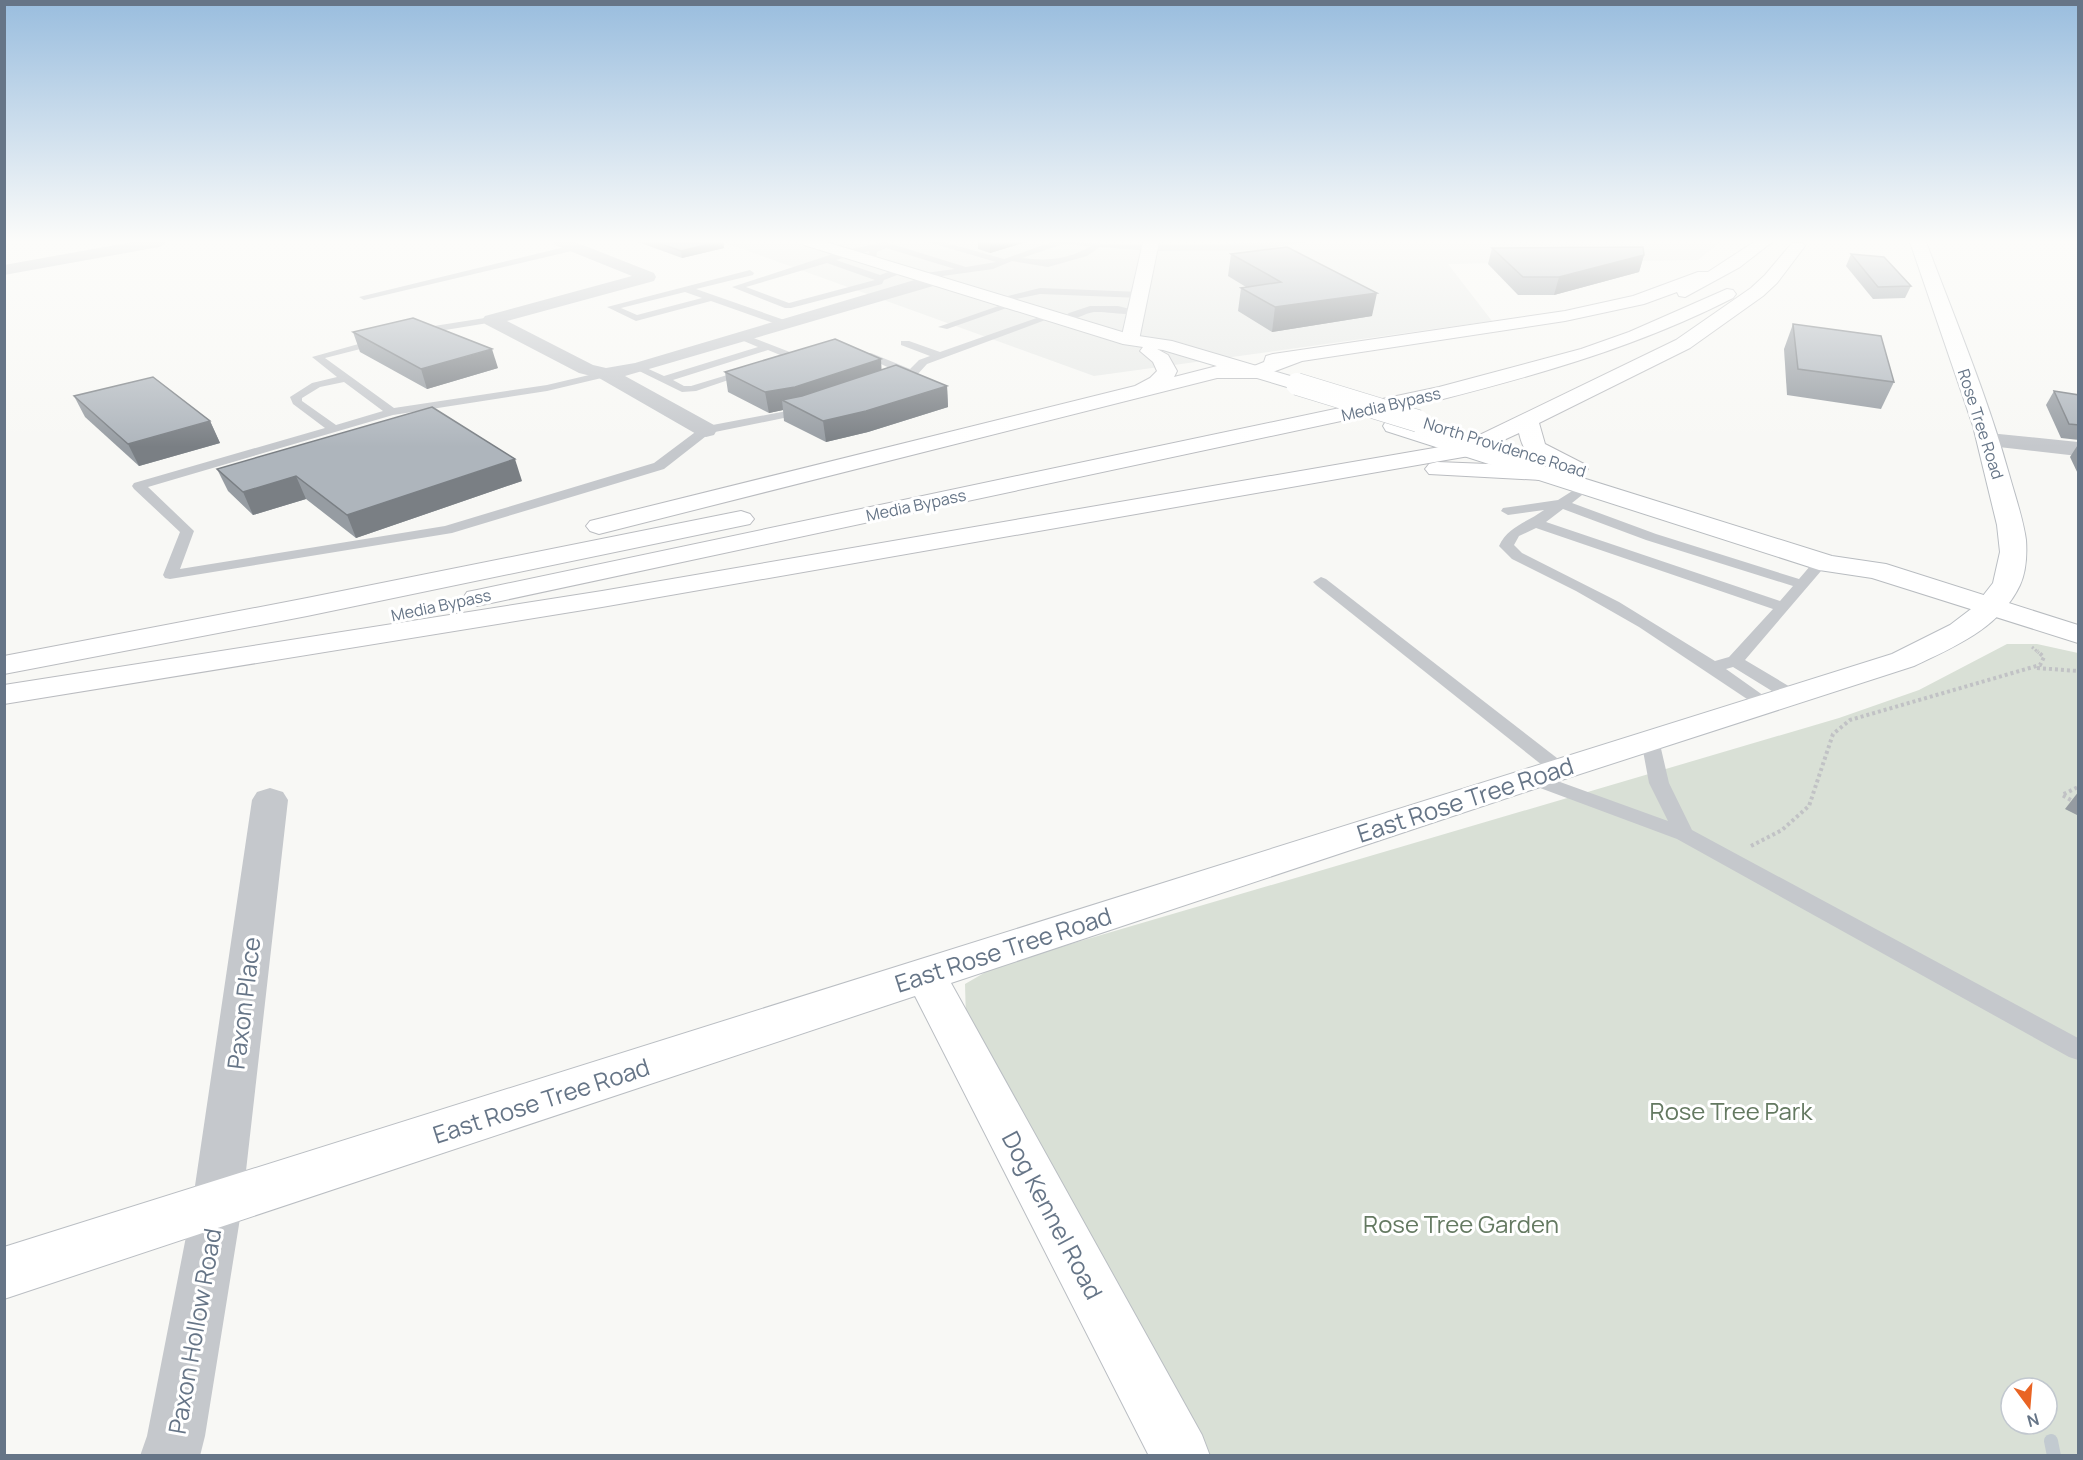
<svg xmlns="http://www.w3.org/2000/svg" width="2083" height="1460" font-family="Manrope,sans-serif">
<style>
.built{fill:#e8eae8}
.green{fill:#d9e0d6;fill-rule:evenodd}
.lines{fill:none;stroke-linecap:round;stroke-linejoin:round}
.stream{stroke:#c2cad0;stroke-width:14}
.secondary-casing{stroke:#babec3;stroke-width:2}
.primary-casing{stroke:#b8bcc0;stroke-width:2}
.highway-casing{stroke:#babcc0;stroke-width:2}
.path-far1{stroke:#c1c2c5;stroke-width:3;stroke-dasharray:2 2;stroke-linecap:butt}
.path{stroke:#c1c2c5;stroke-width:4;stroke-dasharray:3 3;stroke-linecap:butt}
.lane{fill:#c5c8cc;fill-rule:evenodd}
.street{fill:#c5c8cc;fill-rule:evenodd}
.secondary{fill:#fff;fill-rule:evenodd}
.primary{fill:#fff;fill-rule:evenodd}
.highway{fill:#fff;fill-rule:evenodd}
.primary-bridge-casing{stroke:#b8bcc0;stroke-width:23;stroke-linecap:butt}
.primary-bridge{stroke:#fff;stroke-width:22}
.wall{fill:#969ca2}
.shaded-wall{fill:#7a7f84}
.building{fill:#aeb5bc;stroke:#7a7f84;stroke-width:1.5}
.labels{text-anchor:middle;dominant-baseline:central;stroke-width:6;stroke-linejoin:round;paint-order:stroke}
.far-street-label{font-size:16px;fill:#667587;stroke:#fff}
.near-street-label{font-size:24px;fill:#667587;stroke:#fff}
.near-park-label{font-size:24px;fill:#647961;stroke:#fff}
</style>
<rect width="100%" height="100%" fill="#f8f8f5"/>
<polygon class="built" points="723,242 1721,242 1698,260 1448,264 1492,321 1094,376"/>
<path class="green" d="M2007,644H2037L2078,653V1455H1204L966,1020L965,984L996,966L1839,718L1919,690ZM2011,1388H2047V1424H2011Z"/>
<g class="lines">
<polyline class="stream" points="2051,1441 2054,1456"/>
<g class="secondary-casing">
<g id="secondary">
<polygon points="1143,242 1159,242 1139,340 1137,344 1123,344 1121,340"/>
<path d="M1910,242H1926C1955,319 1987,395 2009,474C2015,496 2023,518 2026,540C2027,555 2026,572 2020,585C2000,628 1954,647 1914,666L1543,786L951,983L1202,1435L1210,1456H1149L915,996L4,1299V1247L1892,654L1950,625L1975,606L1993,583L2000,552L1997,525L1973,426Z"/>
</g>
</g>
<g class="primary-casing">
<g id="primary">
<polygon points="802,242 826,242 1132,335 1172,341 1304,380 1307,384 1304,388 1297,390 1163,350 1123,344 804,245"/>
<polygon points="1394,419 1832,556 1886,564 2078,625 2078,643 1872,578 1819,570 1386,431 1383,426 1386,421"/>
</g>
</g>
<g class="highway-casing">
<g id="highway">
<polygon points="1754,242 1772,242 1740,267 1685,297 1679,296 1677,292 1644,304 1565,321 1302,361 1257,378 1217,378 599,534 590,531 586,526 590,521 1135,386 1150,378 1157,371 1153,362 1140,351 1143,347 1150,345 1168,355 1177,371 1174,377 1217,366 1254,366 1264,362 1266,356 1273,354 1565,311 1633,296 1698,272 1708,272"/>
<path d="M1792,243H1802L1805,246L1777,283L1763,296L1690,348L1539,423L1545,444L1584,464L1588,469L1584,474C1570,478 1542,464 1530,454C1523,449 1521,441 1519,433L1469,456L602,607L4,704V685L602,591L1463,443L1676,340L1751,288L1765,275Z"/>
<path d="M1727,289L1733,290L1736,294L1733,298C1639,346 1541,374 1439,400L477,606L467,604L463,598L467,592L477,590L1439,387L1581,349L1629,332Z"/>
<polygon points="1437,462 1541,466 1549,468 1553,473 1549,478 1541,480 1429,474 1425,469 1429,464"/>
<polygon points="741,511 750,514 754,519 750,524 307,616 4,674 4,656 307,598"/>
</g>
</g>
<polyline class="path-far1" points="2032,647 2039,653"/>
<g class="path">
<polyline points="2037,668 2078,671"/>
<polyline points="2076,803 2062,795 2078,787"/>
<polyline points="1751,846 1782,830 1809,806 1833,734 1850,720 2040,665 2044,657 2037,651"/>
</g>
<g class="lane">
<path d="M885,242L966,267L996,262L928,242H943L1004,259L1052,242L1150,245L1305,242L1259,250L1150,251L1100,247L1087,256L1048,267L1012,261L993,269L921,279L918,278V274L955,269L886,248L877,252L876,261L872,264L868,261L869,251L836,260L880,275L902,267L905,268V272L884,280L882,284L791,308H785L732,287L842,251ZM1063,244L1091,246C1067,260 1048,261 1022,258ZM827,263L875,280L789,303L746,287Z"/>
<polygon points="573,245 577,248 576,250 364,300 359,297"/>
<path d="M750,270L754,273L753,275L696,289L790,322V326H782L711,301L636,321L607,307ZM685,292L702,298L637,315L621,308Z"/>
<polygon points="1040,288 1141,292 1146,295 1141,298 1040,294 997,303 992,300"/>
<polygon points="1010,302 1018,304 947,329 938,327"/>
<path d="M1090,306H1118L1142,312C1134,317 1106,311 1094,312C1083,313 1067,326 1059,320L1069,313Z"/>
<polygon points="1048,314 1056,316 927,364 916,376 891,384 887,383 887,379 902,374 862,355 863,353 871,353 910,369 919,360 930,356 901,345 901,341 909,341 940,352"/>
<polygon points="491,317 494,318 494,322 415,335 410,332 415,329"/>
<polygon points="743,334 795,354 796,359 781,366 773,366 773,362 785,357 768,350 673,380 684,386 691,386 747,369 752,372 696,391 682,392 633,368 634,366 642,366 664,376 758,347 739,339 738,337"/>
<path d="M380,338L385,341L384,343L325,358L394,408L547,385L606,371L611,374L610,376L547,391L393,415L148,487L194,531L180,569L445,526L654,463L702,427L808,407L814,410L808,413L710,433L664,469L452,533L170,579L165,578L163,575L180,532L134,489L132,486L134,483L325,428L293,404L290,397L312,383L337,377L312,357ZM344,382L383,411L336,425L302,401V398L320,387Z"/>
<path d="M1585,483L1592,487L1572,503L1656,534L1799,579L1817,558H1827L1829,561L1827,564L1745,660L1797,691L1800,695L1797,699H1785L1733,667L1726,669L1774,703L1771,707H1759L1639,627L1576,591L1512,559L1499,546C1508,526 1528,522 1544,510L1508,515L1501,511L1503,508L1558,500ZM1563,509L1646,540L1793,586L1780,601L1546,522ZM1536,528L1773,609L1729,657L1715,661L1619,602L1522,553L1514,545L1519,536Z"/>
<polygon points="1321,577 1326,579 1566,765 1568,769 1566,773 1552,773 1316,585 1313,582"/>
<polygon points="1650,734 1656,736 1659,740 1669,783 1692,830 2078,1038 2078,1060 2069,1057 1677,839 1524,782 1522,778 1524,774 1538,774 1668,821 1649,783 1641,740 1644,736"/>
</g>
<g class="street">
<polygon points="132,242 166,242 159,247 4,275 4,265"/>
<polygon points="553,242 575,242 654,273 656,277 654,281 507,321 593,365 606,368 635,363 928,276 934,275 942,280 940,284 625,376 714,425 717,430 714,435 706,437 698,435 599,378 579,373 485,324 482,320 485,316 632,276 555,245"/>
<polygon points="1989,433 2078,442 2078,456 1981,445 1978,440 1981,435"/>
<polygon points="270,788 283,792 288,800 242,1206 205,1436 200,1456 140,1456 147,1436 192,1206 252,800 257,792"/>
</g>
<use href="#secondary" class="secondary"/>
<use href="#primary" class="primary"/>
<use href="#highway" class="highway"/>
<g class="primary-bridge-casing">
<polyline id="primary-bridge" points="1297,384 1418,421"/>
</g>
<use href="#primary-bridge" class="primary-bridge"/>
</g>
<g class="wall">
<polygon points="638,242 723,242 724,248 682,258"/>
<polygon points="978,242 1026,242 990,253 978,249"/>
<polygon points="1492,248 1644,255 1639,272 1554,295 1518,295 1488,264"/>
<polygon points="1231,254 1372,316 1272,332 1238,311 1241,288 1246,287 1228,276"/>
<polygon points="1851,254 1911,286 1905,298 1873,299 1846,266"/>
<polygon points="1793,324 1894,382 1881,409 1787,395 1784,349"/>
<polygon points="353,332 498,368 427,389 360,352"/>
<polygon points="881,370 947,386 948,407 868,432 826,442 784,421 783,410 769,413 728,392 725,372"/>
<polygon points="2054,391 2079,395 2079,440 2061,438 2046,405"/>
<polygon points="74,396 210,421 220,443 139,466 85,417"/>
<polygon points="2079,443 2079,476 2070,457"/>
<polygon points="217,469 522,481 356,538 306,499 253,515 228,491"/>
<polygon points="2079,791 2079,816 2065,809"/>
</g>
<g class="shaded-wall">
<polygon points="717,242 723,242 724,248 682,258 681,251"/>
<polygon points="990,242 1026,242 990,253"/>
<polygon points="1644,255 1639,272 1554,295 1559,277"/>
<polygon points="1377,293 1372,316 1272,332 1275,307"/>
<polygon points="492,349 498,368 427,389 421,369"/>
<polygon points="881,359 882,378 797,408 782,400 783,410 769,413 765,392"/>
<polygon points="947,386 948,407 868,432 826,442 823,421"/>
<polygon points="210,421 220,443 139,466 128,444"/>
<polygon points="515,459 522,481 356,538 347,515"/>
<polygon points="296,476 306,499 253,515 243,492"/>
</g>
<g class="building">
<polygon points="656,242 717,242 681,251"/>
<polygon points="1287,247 1377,293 1275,307 1241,288 1281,282 1231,254"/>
<polygon points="1643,247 1644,255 1559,277 1523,277 1492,248"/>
<polygon points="1851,254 1884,257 1911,286 1878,287"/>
<polygon points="413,318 492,349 421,369 353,332"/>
<polygon points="1793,324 1881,336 1894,382 1798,369"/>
<polygon points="835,339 881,359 795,387 765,392 725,372"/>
<polygon points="896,365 947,386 866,411 823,421 782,400 802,396"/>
<polygon points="153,377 210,421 128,444 74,396"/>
<polygon points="2054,391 2079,395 2079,425 2069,424"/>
<polygon points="432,407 515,459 347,515 296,476 243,492 217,469"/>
</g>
<linearGradient id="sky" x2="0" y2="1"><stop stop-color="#99bdde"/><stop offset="0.54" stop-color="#fcfcfa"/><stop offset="1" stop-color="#fcfcfa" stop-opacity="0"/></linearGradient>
<rect width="2083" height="447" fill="url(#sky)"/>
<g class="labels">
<g class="far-street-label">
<text transform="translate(1391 404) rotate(-13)">Media Bypass</text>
<text transform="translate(1981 424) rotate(72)">Rose Tree Road</text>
<text transform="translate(1505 447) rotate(17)">North Providence Road</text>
<text transform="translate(916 505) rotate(-12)">Media Bypass</text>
<text transform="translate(441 605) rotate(-12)">Media Bypass</text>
</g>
<g class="near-street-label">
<text transform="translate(1465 799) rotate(-18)">East Rose Tree Road</text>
<text transform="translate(1003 949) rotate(-18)">East Rose Tree Road</text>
<text transform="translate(243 1003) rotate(-83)">Paxon Place</text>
<text transform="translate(541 1100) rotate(-18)">East Rose Tree Road</text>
<text transform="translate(1053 1215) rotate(62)">Dog Kennel Road</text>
<text transform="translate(194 1331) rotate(-80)">Paxon Hollow Road</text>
</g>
<g class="near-park-label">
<text x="1731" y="1110">Rose Tree Park</text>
<text x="1461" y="1223">Rose Tree Garden</text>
</g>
</g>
<rect width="2083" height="1460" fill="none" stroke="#667587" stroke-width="12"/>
<g transform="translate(2029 1406) rotate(164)"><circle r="28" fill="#ffffff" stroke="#c2c8cf" stroke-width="1.5"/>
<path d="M0-4.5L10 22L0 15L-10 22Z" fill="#e96424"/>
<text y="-9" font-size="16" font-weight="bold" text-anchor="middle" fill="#667587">N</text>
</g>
</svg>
